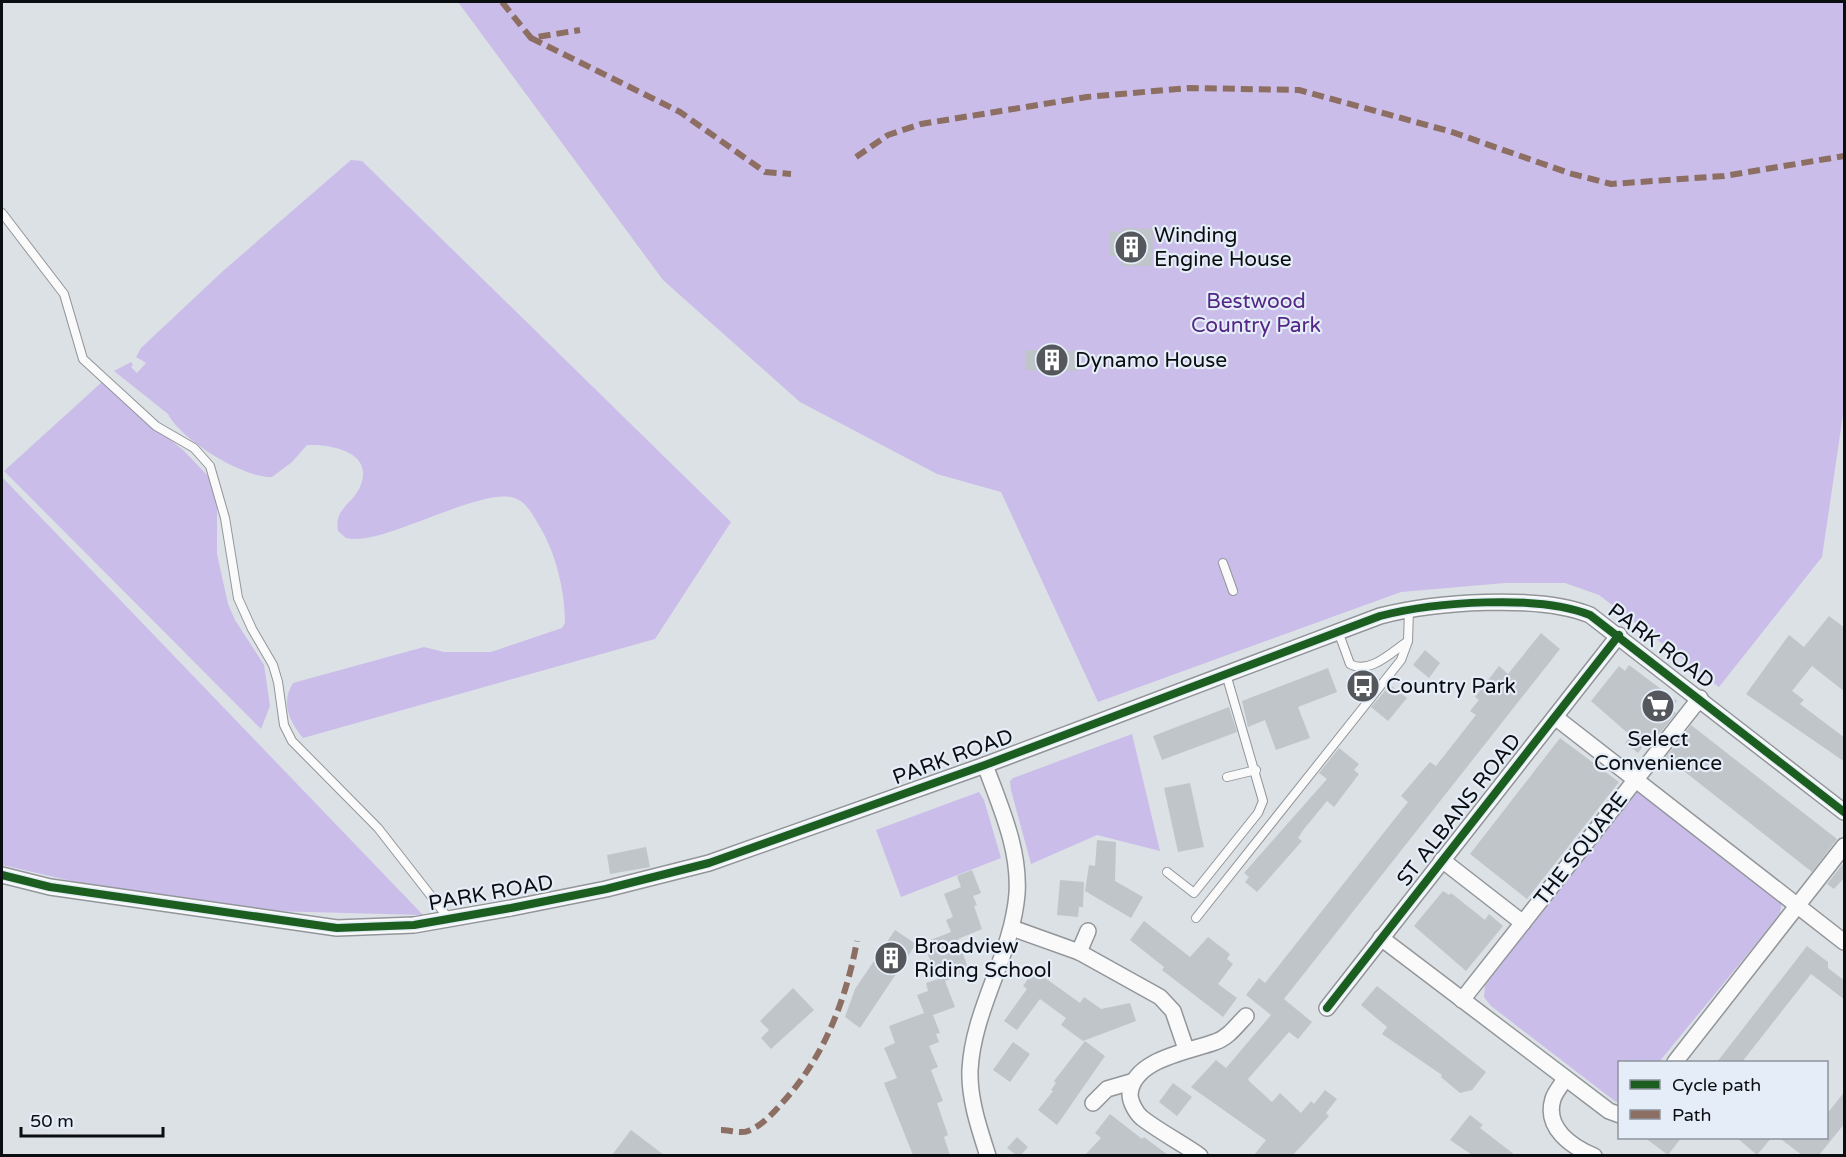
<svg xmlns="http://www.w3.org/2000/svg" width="1846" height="1157" font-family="'Varela Round',sans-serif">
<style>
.green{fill:#cabde9}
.building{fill:#c0c5c9}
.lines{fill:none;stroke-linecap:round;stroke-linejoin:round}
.service-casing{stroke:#92969a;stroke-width:10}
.minor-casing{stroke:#92969a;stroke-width:18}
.service{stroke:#fafafb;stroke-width:8}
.minor{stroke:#fafafb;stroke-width:15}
.quiet{stroke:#8d6e63;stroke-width:6;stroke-dasharray:12 6;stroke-linecap:butt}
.cycleway-casing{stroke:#e4edf8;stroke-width:11}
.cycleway{stroke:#1b5e20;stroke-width:8}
.labels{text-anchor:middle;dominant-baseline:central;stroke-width:4.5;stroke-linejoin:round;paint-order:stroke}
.poi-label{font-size:21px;fill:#0b0e11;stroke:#e4edf8;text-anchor:start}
.park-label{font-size:21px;fill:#542685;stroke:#e4edf8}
.street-label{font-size:21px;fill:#0b0e11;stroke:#e4edf8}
</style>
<rect width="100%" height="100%" fill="#dce1e6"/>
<g class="green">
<polygon points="458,2 1844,2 1844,408 1822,557 1719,687 1599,595 1565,583 1505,583 1401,592 1098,702 1001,492 937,474 800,402 663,280"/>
<path d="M351,160L362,161L731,522L655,639L303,738C290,722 280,703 293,683L424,647L444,652H491L562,628L565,623C565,591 556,554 540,527C534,517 528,504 517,499C485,483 382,548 346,538L338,531C334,508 352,505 360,487C375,452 332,444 307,445L292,462L272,477C243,478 181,440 168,414L114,371L131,362L133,365L131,367L137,373L146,363L136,357L141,348L223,271Z"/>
<polygon points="102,382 184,451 209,477 217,497 217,554 228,604 235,620 264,665 270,706 261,729 4,471"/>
<polygon points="2,477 423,915 270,911 111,890 2,865"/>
<polygon points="1132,734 1160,851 1097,835 1031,864 1011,790 1010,781 1013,778"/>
<polygon points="979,792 984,800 1001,858 901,897 876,830"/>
<polygon points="1643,792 1782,902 1780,913 1755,945 1659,1062 1620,1062 1619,1101 1616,1102 1491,1006 1484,997 1485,984 1633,793"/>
</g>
<g class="building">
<polygon points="1122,228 1153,229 1152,266 1121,266 1121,256 1110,256 1110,231 1122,232"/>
<polygon points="1026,350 1078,351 1078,371 1025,370"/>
<polygon points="1829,616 1845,628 1845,692 1812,666 1792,691 1804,700 1800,704 1845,738 1845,762 1746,694 1789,635 1804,647"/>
<polygon points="1541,633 1560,649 1284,999 1312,1022 1298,1039 1289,1032 1248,1079 1250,1082 1272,1102 1280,1093 1301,1113 1311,1101 1314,1104 1325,1090 1337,1099 1326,1113 1329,1116 1293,1155 1254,1155 1266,1140 1191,1087 1216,1060 1226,1068 1271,1015 1246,995 1259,978 1265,983 1408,802 1401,796 1430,762 1436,766 1476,715 1470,711 1479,700 1475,697 1499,666 1508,674"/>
<polygon points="1425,650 1440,663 1429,678 1413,665"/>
<polygon points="1629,665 1677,701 1670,709 1676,713 1651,744 1647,741 1638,753 1625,743 1631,736 1591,701 1619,666 1625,671"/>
<polygon points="1328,668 1337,692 1298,707 1310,738 1276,750 1265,720 1248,727 1242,701"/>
<polygon points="1390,685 1407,698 1388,721 1371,707"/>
<polygon points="1229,707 1237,732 1162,760 1153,736"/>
<polygon points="1691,725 1837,839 1812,872 1666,757"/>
<polygon points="1560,738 1619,782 1527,899 1470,854"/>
<polygon points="1339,748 1359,764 1354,770 1359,774 1334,807 1327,801 1304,829 1298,838 1302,841 1257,892 1245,882 1249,877 1244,873 1327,779 1319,773"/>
<polygon points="1190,783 1204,847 1178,852 1164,788"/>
<polygon points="1097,840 1116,842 1115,881 1143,897 1131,918 1085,891 1089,865 1095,866"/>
<polygon points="646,847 650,867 610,874 607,855"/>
<polygon points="1845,861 1845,877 1834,889 1827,884"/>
<polygon points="972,870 981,893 973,896 977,905 974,906 982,929 958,939 969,971 945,981 955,1007 933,1015 940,1033 936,1034 939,1042 929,1046 938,1067 931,1070 943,1101 937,1103 948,1135 944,1137 950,1155 913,1155 884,1083 897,1078 884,1048 895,1043 889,1026 924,1013 917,995 928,991 926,983 938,979 923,943 951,932 946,920 953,917 944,894 961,887 957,876"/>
<polygon points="1060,880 1084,882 1083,907 1079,907 1078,917 1057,915"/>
<polygon points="1443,891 1449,895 1451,893 1485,920 1489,914 1503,926 1466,971 1414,926"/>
<polygon points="1144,921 1190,957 1208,937 1230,954 1227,959 1233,964 1218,984 1237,998 1223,1017 1162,970 1164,967 1130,940"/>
<polygon points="895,930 916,944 860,1028 845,1017 855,989"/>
<polygon points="1807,946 1828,962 1828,968 1845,981 1845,1000 1811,974 1742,1062 1717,1062"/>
<polygon points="1034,970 1080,1003 1084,997 1101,1009 1130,1003 1136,1021 1083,1041 1061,1025 1066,1018 1040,999 1017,1030 1004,1021 1027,989 1023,986"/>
<polygon points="1377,986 1486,1072 1472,1090 1460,1093 1441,1077 1442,1075 1382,1034 1387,1027 1361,1005"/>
<polygon points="793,988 814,1010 771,1049 761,1038 769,1030 760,1021"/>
<polygon points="1085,1041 1105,1056 1057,1125 1038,1110 1053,1091 1051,1090 1056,1083 1054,1081"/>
<polygon points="1013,1042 1030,1054 1010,1082 993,1070"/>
<polygon points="1173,1083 1192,1097 1177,1116 1159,1102"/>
<polygon points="1845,1091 1845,1123 1819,1155 1802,1155 1778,1137 1827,1137 1827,1114"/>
<polygon points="1110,1114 1142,1139 1144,1137 1168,1155 1085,1155 1101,1138 1095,1133"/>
<polygon points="1470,1115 1483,1125 1480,1128 1515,1155 1472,1155 1450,1140"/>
<polygon points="631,1130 664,1155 612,1155"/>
<polygon points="1017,1137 1028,1147 1021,1155 1016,1155 1007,1148"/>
<polygon points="1644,1137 1682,1137 1668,1155"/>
<polygon points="1736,1137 1772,1137 1757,1155"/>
</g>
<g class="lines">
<g class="service-casing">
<g id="service">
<polyline points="2,213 64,294 83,359 156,426 194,448 210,466 225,518 238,598 252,629 273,665 278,682 284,725 292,741 378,828 449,919"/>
<polyline points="1223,563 1233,591"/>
<path d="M1338,631L1350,664C1369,675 1392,652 1408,641L1409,609"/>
<polyline points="1227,777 1256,770"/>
<polyline points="1167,872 1194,893 1258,813 1263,801 1226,674"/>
<polyline points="1196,918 1401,660 1408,641"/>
</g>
</g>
<g class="minor-casing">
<g id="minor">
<polyline points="1555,717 1844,942"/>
<path d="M985,765C1000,806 1020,849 1017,894C1012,955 973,1009 970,1070C969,1099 979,1128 988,1156"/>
<polyline points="1442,860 1523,923"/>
<path d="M2,875L50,887L337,928L414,925L511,908L606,889L709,863L985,765L1380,616C1434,602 1539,594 1590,615L1844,812"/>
<polyline points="1012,928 1079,952 1160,997 1173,1011 1186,1049"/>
<polyline points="1381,938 1609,1111 1620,1115"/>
<polyline points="1079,952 1088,931"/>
<polyline points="1462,1000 1700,698"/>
<polyline points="1327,1008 1619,635"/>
<polyline points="1675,1062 1844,846"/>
<path d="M1565,1078C1562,1085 1555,1092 1553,1099C1544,1128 1572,1147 1594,1156"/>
<polyline points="1093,1103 1107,1089 1131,1082"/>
<path d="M1200,1156C1182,1143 1160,1132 1142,1118C1136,1113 1130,1102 1130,1094C1133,1059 1188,1052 1215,1042C1228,1038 1236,1026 1246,1016"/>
</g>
</g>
<use href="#service" class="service"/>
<use href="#minor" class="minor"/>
<g class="quiet">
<polyline points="502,2 531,38 580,30"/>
<polyline points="531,38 680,112 765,172 791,174"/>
<polyline points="856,157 888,135 921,124 1087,97 1189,88 1299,90 1452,132 1569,173 1611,184 1724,176 1844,156"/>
<path d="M721,1130C729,1130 741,1134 748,1131C763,1125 773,1113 783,1102C824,1057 846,1000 857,941"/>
</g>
<g class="cycleway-casing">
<g id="cycleway">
<path d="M2,875L50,887L337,928L414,925L511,908L606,889L709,863L985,765L1380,616C1434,602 1539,594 1590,615L1844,812"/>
<polyline points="1327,1008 1619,635"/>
</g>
</g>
<use href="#cycleway" class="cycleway"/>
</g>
<defs>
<g id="building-disc" transform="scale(1.725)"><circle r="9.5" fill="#54585c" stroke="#e4edf8"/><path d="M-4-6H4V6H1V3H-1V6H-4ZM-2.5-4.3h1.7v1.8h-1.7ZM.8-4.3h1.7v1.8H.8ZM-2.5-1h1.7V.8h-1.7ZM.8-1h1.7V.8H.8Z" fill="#fff"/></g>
<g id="bus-disc" transform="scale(1.725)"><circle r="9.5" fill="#54585c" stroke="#e4edf8"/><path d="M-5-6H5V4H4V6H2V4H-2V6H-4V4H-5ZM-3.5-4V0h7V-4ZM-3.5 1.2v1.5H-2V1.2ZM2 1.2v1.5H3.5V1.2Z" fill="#fff"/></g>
<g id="supermarket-disc" transform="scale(1.725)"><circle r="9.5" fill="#54585c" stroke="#e4edf8"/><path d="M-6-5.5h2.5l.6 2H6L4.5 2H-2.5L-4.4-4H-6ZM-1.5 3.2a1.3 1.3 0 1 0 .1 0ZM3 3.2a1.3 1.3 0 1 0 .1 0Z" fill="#fff"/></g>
</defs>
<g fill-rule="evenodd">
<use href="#building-disc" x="1131" y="247"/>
<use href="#building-disc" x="1052" y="360"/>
<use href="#bus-disc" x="1363" y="686"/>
<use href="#supermarket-disc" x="1658" y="706"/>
<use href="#building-disc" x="891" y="958"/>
</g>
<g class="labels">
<g class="poi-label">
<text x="1154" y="235">Winding<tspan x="1154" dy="24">Engine House</tspan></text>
<text x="1075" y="360">Dynamo House</text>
<text x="1386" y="686">Country Park</text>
<text x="1658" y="739" text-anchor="middle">Select<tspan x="1658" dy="24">Convenience</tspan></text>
<text x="914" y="946">Broadview<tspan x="914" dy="24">Riding School</tspan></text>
</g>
<g class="park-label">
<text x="1256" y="301">Bestwood<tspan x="1256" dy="24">Country Park</tspan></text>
</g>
<g class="street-label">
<text transform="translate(1661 646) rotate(37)">PARK ROAD</text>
<text transform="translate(953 757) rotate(-20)">PARK ROAD</text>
<text transform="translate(1459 810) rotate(-52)">ST ALBANS ROAD</text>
<text transform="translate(1581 849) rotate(-52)">THE SQUARE</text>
<text transform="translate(491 893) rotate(-10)">PARK ROAD</text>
</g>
</g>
<rect width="1846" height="1157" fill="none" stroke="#0b0e11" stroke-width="6"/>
<rect x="1618" y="1061" width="210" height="78" fill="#e4edf8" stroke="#8d949c" stroke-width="1.5"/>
<rect x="1630" y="1080" width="30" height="9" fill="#1b5e20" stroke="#8d949c" stroke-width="1.5"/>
<text x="1672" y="1091" font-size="18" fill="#0b0e11">Cycle path</text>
<rect x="1630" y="1110" width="30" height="9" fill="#8d6e63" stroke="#8d949c" stroke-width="1.5"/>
<text x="1672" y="1121" font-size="18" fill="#0b0e11">Path</text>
<path d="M21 1127v9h142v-9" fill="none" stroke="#0b0e11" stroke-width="3"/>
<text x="30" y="1127" font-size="18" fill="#0b0e11" stroke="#e4edf8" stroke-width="4.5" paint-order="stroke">50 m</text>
</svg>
